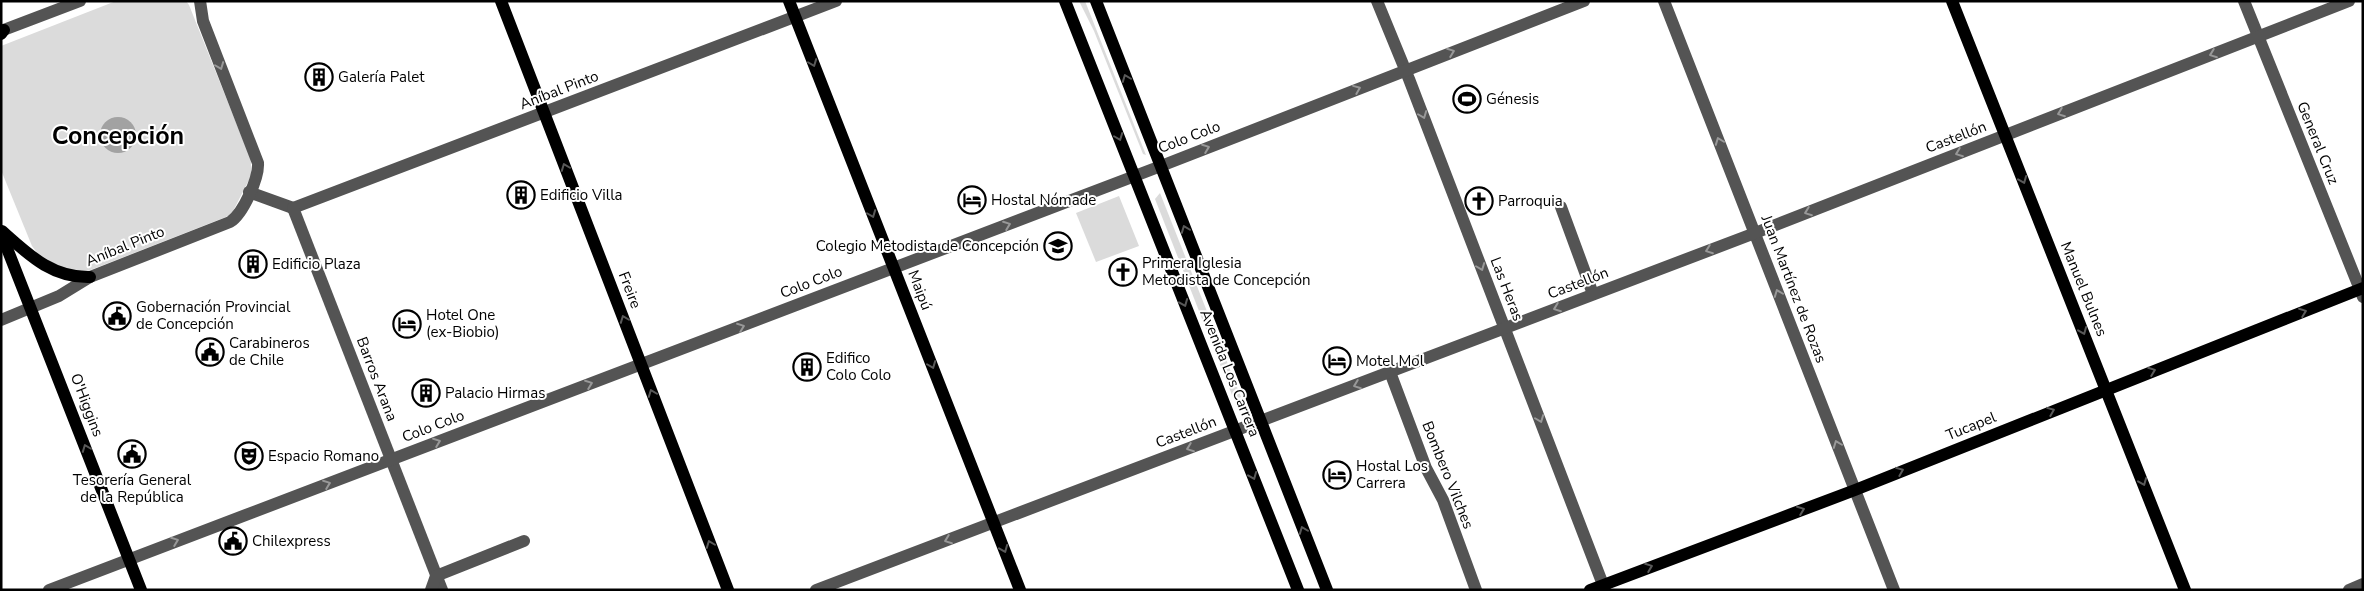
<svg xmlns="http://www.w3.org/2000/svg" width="2364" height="591" font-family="'Nunito Sans',sans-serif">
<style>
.green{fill:#dbdbdb}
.water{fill:#a2a2a2}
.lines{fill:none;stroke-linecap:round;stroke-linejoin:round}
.minor{stroke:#545454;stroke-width:12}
.major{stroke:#000;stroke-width:12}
.oneway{stroke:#989898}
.oneway2{stroke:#595959}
.labels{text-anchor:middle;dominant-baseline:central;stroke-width:4;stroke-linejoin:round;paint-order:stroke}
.poi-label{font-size:15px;fill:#000;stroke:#fff;text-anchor:start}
.street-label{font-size:15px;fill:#000;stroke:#fff}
.town-label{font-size:25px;font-weight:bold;fill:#000;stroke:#fff}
</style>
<rect width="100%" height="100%" fill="#fff"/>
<g class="green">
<polygon points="116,1 186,1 189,5 251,160 251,176 231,215 88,271 65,270 38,254 32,246 1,170 1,46"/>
<polygon points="1079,1 1085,1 1146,155 1143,154 1094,31"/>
<polygon points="1160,193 1241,397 1234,400 1155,199"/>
<polygon points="1119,196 1139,246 1096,262 1076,213"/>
</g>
<circle class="water" cx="118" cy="135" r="18"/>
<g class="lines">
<g class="minor">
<polyline points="1377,1 1409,79 1605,590"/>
<polyline points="1664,1 1894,590"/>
<polyline points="2244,1 2363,297"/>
<polyline points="1,31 80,1"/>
<polyline points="249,192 293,208"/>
<polyline points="1561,207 1593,294"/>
<polyline points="293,208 836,1"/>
<polyline points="293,208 442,590"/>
<path d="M1,320L59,296L90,277L230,222C243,214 259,178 258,163L203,21L200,1"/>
<polyline points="1390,372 1426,468 1443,500 1476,590"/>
<polyline points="49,590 1161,166 1584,1"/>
<polyline points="431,590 436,576 524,541"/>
<polyline points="816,590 1755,233 2349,1"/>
<polyline points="2349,590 2363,584"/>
</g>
<g class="major">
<polyline points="501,1 728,590"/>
<polyline points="789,1 1020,590"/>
<polyline points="1065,1 1298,590"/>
<polyline points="1096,1 1327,590"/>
<polyline points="1952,1 2185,590"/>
<polyline points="1,34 4,30"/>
<path d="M2,231C29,255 52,278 90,277"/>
<polyline points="1,233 141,590"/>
<polyline points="1590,590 1855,490 2363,288"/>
</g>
</g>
<defs><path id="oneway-chevron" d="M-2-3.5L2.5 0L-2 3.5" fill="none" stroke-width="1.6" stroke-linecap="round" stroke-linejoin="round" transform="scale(1.25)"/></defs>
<g class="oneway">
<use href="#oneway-chevron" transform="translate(1451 52) rotate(-21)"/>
<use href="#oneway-chevron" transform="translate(2213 54) rotate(159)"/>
<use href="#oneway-chevron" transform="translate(220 66) rotate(69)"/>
<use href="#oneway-chevron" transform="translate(1357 89) rotate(-22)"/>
<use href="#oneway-chevron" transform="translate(2061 113) rotate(159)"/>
<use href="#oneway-chevron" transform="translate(1423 115) rotate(69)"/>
<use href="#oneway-chevron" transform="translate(1719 141) rotate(-111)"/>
<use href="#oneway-chevron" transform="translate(1206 148) rotate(-21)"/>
<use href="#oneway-chevron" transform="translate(1959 153) rotate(159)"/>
<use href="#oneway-chevron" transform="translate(1808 212) rotate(159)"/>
<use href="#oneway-chevron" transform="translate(1007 225) rotate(-21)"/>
<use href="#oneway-chevron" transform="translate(1709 250) rotate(159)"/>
<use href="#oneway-chevron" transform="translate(1481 267) rotate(69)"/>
<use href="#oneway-chevron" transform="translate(1778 293) rotate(-111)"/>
<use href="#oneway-chevron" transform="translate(1557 308) rotate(159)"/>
<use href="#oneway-chevron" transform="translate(741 327) rotate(-21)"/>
<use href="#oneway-chevron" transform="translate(589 384) rotate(-21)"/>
<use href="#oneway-chevron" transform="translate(1357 385) rotate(159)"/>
<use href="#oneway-chevron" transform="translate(1540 419) rotate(69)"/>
<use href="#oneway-chevron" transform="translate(437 442) rotate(-21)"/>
<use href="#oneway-chevron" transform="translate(1837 444) rotate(-111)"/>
<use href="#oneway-chevron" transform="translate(1190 448) rotate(159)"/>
<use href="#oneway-chevron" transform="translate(327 484) rotate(-21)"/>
<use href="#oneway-chevron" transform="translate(948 540) rotate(159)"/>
<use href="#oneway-chevron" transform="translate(175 541) rotate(-21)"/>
</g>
<g class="oneway2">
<use href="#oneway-chevron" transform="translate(813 63) rotate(69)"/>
<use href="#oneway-chevron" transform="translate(1126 78) rotate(-111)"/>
<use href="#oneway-chevron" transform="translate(1119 137) rotate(69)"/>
<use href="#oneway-chevron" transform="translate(565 167) rotate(-111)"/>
<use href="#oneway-chevron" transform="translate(2023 180) rotate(68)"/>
<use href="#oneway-chevron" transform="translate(872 214) rotate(69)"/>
<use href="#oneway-chevron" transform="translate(1185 229) rotate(-111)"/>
<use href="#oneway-chevron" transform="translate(1184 303) rotate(68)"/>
<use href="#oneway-chevron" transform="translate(2303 312) rotate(-21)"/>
<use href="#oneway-chevron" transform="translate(624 319) rotate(-111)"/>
<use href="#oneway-chevron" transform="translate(2083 331) rotate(68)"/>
<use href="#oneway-chevron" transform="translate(932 365) rotate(69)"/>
<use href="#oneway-chevron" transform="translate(2152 371) rotate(-21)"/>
<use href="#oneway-chevron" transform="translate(652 393) rotate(-111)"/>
<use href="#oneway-chevron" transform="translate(2051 411) rotate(-22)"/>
<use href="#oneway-chevron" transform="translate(86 448) rotate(-111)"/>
<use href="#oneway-chevron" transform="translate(1900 471) rotate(-22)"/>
<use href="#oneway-chevron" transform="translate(1253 476) rotate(68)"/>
<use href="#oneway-chevron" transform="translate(2143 482) rotate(68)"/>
<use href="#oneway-chevron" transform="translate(1801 510) rotate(-21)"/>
<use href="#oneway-chevron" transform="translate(1303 530) rotate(-111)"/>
<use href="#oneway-chevron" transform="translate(710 544) rotate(-111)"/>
<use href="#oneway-chevron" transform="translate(1004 549) rotate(68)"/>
<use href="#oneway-chevron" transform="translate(1649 567) rotate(-21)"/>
</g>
<defs>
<g id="building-ring" transform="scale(1.4375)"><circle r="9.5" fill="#fff" stroke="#000" stroke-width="1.5"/><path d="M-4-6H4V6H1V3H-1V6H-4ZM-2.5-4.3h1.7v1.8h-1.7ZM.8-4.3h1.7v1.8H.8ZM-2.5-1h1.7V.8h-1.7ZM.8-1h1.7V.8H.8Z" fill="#000"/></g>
<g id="stadium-ring" transform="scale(1.4375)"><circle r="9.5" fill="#fff" stroke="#000" stroke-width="1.5"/><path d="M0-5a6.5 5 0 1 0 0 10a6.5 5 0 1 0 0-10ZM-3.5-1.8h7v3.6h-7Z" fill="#000"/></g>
<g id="hotel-ring" transform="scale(1.4375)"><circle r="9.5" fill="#fff" stroke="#000" stroke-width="1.5"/><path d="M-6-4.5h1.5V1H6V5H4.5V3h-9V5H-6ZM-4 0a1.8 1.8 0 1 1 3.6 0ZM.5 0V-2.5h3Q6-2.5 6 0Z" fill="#000"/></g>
<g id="church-ring" transform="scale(1.4375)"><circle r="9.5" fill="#fff" stroke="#000" stroke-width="1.5"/><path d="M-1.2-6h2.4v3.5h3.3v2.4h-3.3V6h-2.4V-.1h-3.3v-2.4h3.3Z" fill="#000"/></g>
<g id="school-ring" transform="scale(1.4375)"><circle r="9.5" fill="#fff" stroke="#000" stroke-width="1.5"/><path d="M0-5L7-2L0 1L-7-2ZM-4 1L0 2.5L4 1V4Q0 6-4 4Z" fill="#000"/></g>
<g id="civic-ring" transform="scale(1.4375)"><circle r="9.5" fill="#fff" stroke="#000" stroke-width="1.5"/><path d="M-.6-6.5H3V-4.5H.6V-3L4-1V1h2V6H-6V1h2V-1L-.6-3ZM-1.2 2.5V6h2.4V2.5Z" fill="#000"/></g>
<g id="theatre-ring" transform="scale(1.4375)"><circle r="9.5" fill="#fff" stroke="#000" stroke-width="1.5"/><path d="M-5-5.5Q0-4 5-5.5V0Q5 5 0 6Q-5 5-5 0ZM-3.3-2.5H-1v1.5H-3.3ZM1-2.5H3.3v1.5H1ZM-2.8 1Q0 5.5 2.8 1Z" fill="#000"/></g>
</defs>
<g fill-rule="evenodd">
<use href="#building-ring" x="319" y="77"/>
<use href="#stadium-ring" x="1467" y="99"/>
<use href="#building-ring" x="521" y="195"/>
<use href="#hotel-ring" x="972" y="200"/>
<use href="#church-ring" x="1479" y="201"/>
<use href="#school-ring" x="1058" y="246"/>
<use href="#building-ring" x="253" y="264"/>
<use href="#church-ring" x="1123" y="272"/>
<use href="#civic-ring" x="117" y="316"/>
<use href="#hotel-ring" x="407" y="324"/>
<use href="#civic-ring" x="210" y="352"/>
<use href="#hotel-ring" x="1337" y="361"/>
<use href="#building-ring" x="807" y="367"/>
<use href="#building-ring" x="426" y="393"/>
<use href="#civic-ring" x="132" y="454"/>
<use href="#theatre-ring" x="249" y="456"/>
<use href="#hotel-ring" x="1337" y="475"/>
<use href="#civic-ring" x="233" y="541"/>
</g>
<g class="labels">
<g class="poi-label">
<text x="338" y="77">Galería Palet</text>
<text x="1486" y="99">Génesis</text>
<text x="540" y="195">Edificio Villa</text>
<text x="991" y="200">Hostal Nómade</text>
<text x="1498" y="201">Parroquia</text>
<text x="1039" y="246" text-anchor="end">Colegio Metodista de Concepción</text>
<text x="1142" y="263">Primera Iglesia<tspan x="1142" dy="17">Metodista de Concepción</tspan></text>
<text x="272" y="264">Edificio Plaza</text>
<text x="136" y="307">Gobernación Provincial<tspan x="136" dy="17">de Concepción</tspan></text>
<text x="426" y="315">Hotel One<tspan x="426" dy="17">(ex-Biobio)</tspan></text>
<text x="229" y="343">Carabineros<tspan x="229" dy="17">de Chile</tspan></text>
<text x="826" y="358">Edifico<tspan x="826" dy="17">Colo Colo</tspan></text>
<text x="1356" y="361">Motel Mol</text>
<text x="445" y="393">Palacio Hirmas</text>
<text x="268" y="456">Espacio Romano</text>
<text x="1356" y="466">Hostal Los<tspan x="1356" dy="17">Carrera</tspan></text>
<text x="132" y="480" text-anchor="middle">Tesorería General<tspan x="132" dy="17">de la República</tspan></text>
<text x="252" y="541">Chilexpress</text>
</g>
<g class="street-label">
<text transform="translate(559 90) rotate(-21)">Aníbal Pinto</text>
<text transform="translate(1189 137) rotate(-21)">Colo Colo</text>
<text transform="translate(1956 137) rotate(-21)">Castellón</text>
<text transform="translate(2318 143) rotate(68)">General Cruz</text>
<text transform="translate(125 246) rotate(-22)">Aníbal Pinto</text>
<text transform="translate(811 282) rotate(-21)">Colo Colo</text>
<text transform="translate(1578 283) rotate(-21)">Castellón</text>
<text transform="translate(1507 289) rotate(69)">Las Heras</text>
<text transform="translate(1794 289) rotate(69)">Juan Martínez de Rozas</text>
<text transform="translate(2084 289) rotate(68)">Manuel Bulnes</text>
<text transform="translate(630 290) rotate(69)">Freire</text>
<text transform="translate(920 290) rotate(69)">Maipú</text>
<text transform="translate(1230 373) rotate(68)">Avenida Los Carrera</text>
<text transform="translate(377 379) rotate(69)">Barros Arana</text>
<text transform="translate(87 405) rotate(69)">O'Higgins</text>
<text transform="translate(433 426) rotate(-21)">Colo Colo</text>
<text transform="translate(1971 426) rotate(-22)">Tucapel</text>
<text transform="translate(1186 432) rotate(-21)">Castellón</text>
<text transform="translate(1448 475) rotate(68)">Bombero Vilches</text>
</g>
<g class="town-label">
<text x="118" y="136">Concepción</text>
</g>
</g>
<rect width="2364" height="591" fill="none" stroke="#000000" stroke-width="5"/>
</svg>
